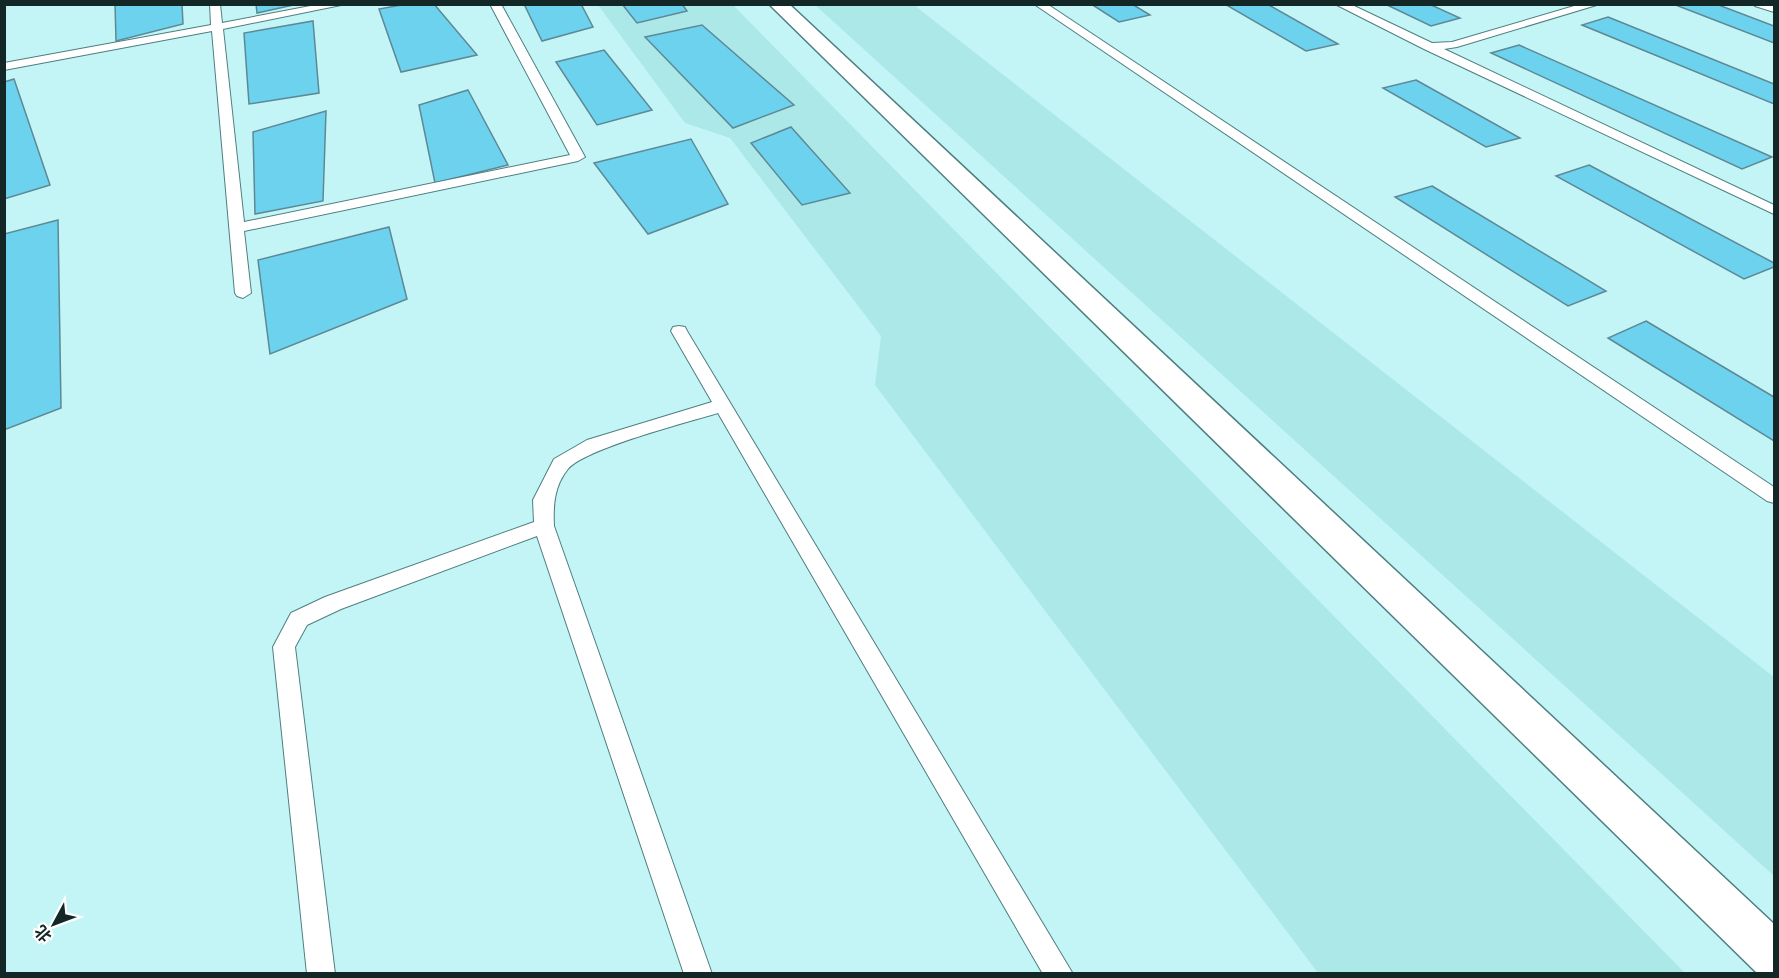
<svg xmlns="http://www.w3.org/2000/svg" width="1779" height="978" font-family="'Archivo Narrow','Noto Sans SC',sans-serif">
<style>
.built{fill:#ade8e9}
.building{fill:#6dd2ee;stroke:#5d8996;stroke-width:1.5}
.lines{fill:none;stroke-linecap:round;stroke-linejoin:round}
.lane-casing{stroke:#4f7e7f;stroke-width:2}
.street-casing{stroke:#4f7e7f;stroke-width:3}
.lane{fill:#fff;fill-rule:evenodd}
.street{fill:#fff;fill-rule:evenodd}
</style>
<rect width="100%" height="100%" fill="#c3f5f6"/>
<g class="built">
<polygon points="598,5 733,5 1685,973 1318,973 875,385 881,336 730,138 685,123"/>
<polygon points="815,5 914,5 1774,677 1774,876"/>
</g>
<g class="building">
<polygon points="115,4 182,4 183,24 116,41"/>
<polygon points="256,4 298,4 257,13"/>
<polygon points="407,4 434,4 477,55 401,72 379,9"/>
<polygon points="524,4 581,4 593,27 542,41"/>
<polygon points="622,4 682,4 687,11 637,23"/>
<polygon points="1091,4 1132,4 1150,15 1119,22"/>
<polygon points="1234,4 1267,4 1338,44 1306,51 1228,6"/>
<polygon points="1385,4 1429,4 1460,18 1431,26"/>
<polygon points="1673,4 1716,4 1774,26 1774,43"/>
<polygon points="1608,17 1774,84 1774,104 1582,25"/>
<polygon points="313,21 319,93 249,104 244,33"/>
<polygon points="702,25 794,105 733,128 645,37"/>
<polygon points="1519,45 1772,157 1742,169 1491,53"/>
<polygon points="604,50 652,110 597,125 556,62"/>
<polygon points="14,79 50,185 4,199 4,82"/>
<polygon points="1416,80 1520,138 1486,147 1383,88"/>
<polygon points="468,90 508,165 435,183 419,105"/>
<polygon points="326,111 323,201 255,214 253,132"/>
<polygon points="791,127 850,193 802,205 751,143"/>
<polygon points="691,139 728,204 648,234 594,163"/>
<polygon points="1589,165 1774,263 1774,267 1744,279 1556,176"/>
<polygon points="1432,186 1606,291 1568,306 1395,197"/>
<polygon points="58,220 61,408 4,430 4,234"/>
<polygon points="389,227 407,299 270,354 258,260"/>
<polygon points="1646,321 1774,397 1774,441 1608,338"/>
</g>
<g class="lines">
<g class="lane-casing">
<g id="lane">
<polygon points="210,4 220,4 222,23 321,4 346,4 223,29 244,222 570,155 490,4 501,4 585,157 578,161 244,231 251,293 243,298 237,296 235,293 212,31 4,70 4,63 211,25"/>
<polygon points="1034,4 1047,4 1774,487 1774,503 1767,501"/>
<polygon points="1335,4 1350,4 1432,43 1452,42 1581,4 1600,4 1457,47 1444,49 1774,205 1774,214 1424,49"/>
<polygon points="1754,4 1774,6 1774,12 1755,6"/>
<path d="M679,326L685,327L687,331L1073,974H1043L718,413C688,422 584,449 568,469C554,486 553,506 554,526L712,974H684L537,536L341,609L307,625L295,647L335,974H307L273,647L291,613L325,597L534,522L533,500L554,459L587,440L712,402L671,331L673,327Z"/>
</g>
</g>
<g class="street-casing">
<polygon id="street" points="769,4 789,4 1774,924 1774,974 1757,973"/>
</g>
<use href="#lane" class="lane"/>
<use href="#street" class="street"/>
</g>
<rect width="1779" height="978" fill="none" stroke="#132727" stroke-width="12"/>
<g transform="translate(54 924) rotate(229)" stroke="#ffffff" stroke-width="4.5" paint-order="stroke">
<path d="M0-4.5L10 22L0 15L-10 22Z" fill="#132727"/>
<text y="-9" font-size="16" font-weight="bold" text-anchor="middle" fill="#132727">北</text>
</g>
</svg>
